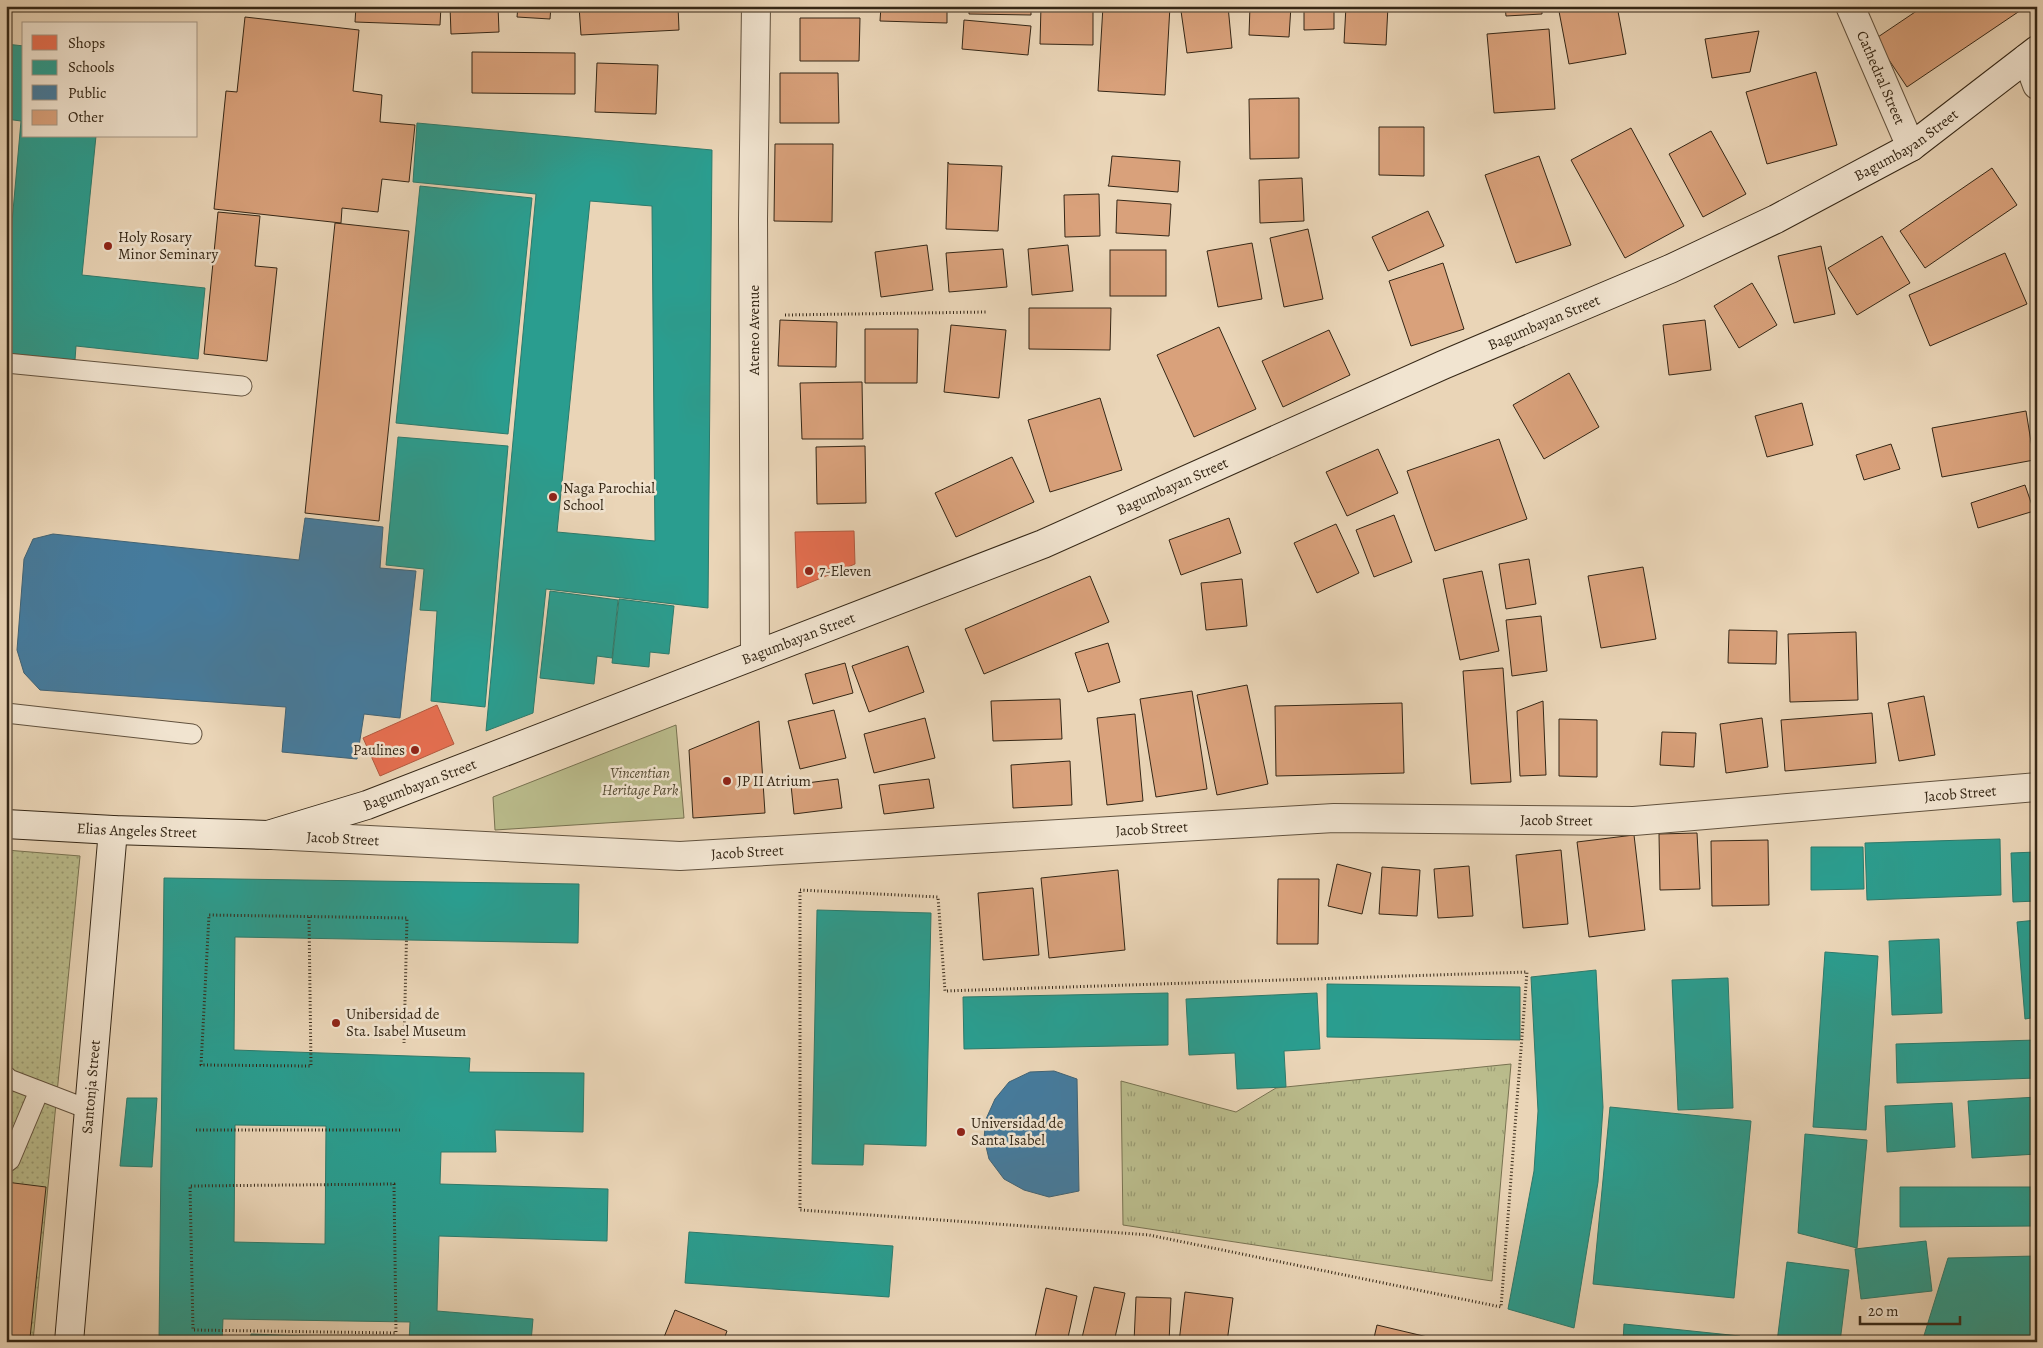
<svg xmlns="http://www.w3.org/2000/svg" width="2043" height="1348" font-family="Alegreya,serif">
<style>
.grass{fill:url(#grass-tufts);stroke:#787251}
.park{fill:#babc8c;stroke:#787251}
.garden{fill:url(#garden-dots);stroke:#787251}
.shops{fill:#e76f51;stroke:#b2593f}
.schools{fill:#2a9d8f;stroke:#2d7a6b;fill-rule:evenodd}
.public{fill:#457b9d;stroke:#406274}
.building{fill:#d9a17b;stroke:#352716}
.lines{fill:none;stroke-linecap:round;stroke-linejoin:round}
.service-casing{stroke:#62523e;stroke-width:21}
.minor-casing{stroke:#62523e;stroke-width:30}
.tertiary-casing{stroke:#62523e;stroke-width:30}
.secondary-casing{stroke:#352716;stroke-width:30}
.path{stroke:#352716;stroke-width:3;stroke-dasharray:1 2.5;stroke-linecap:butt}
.service{stroke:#f1e4d0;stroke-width:19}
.minor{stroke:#f1e4d0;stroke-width:28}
.tertiary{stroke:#f1e4d0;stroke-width:28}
.secondary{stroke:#f1e4d0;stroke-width:28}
.poi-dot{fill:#8f2418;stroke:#f1e4d0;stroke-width:2}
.labels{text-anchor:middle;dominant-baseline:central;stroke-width:5;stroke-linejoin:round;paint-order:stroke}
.street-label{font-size:15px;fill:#352716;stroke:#f1e4d0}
.poi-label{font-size:15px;fill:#352716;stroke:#f1e4d0;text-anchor:start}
.park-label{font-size:15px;font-style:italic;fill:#564c34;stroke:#f1e4d0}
</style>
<defs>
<pattern id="grass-tufts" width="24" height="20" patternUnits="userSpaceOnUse" patternTransform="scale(1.25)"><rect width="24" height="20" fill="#babc8c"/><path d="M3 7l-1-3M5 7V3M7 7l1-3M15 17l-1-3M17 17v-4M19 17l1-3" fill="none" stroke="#989971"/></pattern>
<pattern id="garden-dots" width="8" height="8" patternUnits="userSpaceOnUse" patternTransform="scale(1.25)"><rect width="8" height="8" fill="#babc8c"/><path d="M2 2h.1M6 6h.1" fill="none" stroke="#989971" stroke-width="1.8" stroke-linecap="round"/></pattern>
</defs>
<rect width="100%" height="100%" fill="#ead5b7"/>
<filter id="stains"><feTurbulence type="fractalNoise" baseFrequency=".004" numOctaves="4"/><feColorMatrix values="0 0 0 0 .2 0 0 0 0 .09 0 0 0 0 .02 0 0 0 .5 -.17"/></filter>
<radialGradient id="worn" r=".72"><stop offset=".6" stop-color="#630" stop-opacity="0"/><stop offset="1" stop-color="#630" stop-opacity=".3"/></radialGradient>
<polygon class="grass" points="1511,1064 1492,1281 1123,1225 1121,1081 1236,1112 1276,1088"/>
<polygon class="park" points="676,725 684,818 495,830 493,797"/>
<polygon class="garden" points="6,850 80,856 33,1341 6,1337"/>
<g class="shops">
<polygon points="854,531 855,564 797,588 795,532"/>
<polygon points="437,705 454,744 380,776 363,738"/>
</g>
<g class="schools">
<polygon points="6,44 24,46 24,136 96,136 82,275 205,288 198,359 76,346 75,360 6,353 6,256 9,256 21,121 6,119"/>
<path d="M417,123L712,150L708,608L546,589L533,713L486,731L536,194L413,182ZM590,201L652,206L655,541L557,532Z"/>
<polygon points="420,186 532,198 508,434 396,423"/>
<polygon points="398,437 508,446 485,707 431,701 437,611 420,610 424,569 386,565"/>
<polygon points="550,591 618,600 612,658 597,656 594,684 540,678"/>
<polygon points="619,599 674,606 669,654 650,652 649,667 612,663"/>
<polygon points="2000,839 2001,895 1867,900 1865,843"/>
<polygon points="1811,847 1863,847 1864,889 1811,890"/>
<polygon points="2037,852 2037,901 2013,902 2011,853"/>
<path d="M164,878L579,884L578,943L235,937L234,1050L470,1058L469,1072L584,1073L583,1132L495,1130L496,1152H441L440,1184L608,1189L607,1241L439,1236L437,1311L533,1319L531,1342H409L410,1322L223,1319L222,1342H159ZM235,1125L326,1126L325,1244L234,1242Z"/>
<polygon points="817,910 931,913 926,1146 864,1144 863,1165 812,1164"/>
<polygon points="2037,920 2037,1017 2025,1019 2017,922"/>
<polygon points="1939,939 1942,1013 1892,1015 1889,941"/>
<polygon points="1825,952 1878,956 1866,1130 1813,1127"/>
<polygon points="1596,970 1603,1107 1598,1182 1574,1328 1508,1309 1534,1171 1538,1111 1531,977"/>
<polygon points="1728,978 1733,1108 1678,1110 1672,980"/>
<polygon points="1327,984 1520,987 1520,1040 1327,1037"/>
<polygon points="1168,993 1168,1045 964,1049 963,997"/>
<polygon points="1317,993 1320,1049 1284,1051 1286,1087 1237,1089 1235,1053 1189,1055 1186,999"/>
<polygon points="2037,1040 2037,1078 1897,1083 1896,1044"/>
<polygon points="2037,1097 2037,1154 1972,1158 1968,1101"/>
<polygon points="127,1098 157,1098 152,1167 120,1166"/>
<polygon points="1952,1103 1955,1147 1887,1152 1885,1106"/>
<polygon points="1610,1107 1751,1121 1734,1298 1593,1284"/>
<polygon points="1805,1134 1867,1140 1857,1248 1798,1233"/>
<polygon points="1900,1187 2037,1187 2037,1226 1900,1227"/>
<polygon points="689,1232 893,1246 889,1297 685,1283"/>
<polygon points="1926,1241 1932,1291 1861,1299 1855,1249"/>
<polygon points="2037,1256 2037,1342 1922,1342 1948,1258"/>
<polygon points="1787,1262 1849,1270 1840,1342 1777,1342"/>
<polygon points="1624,1324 1740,1336 1739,1342 1623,1342"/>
<polygon points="251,1334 405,1340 405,1342 250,1342"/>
</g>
<g class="public">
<polygon points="305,518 383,527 380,568 416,571 400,718 364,714 357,759 282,752 286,707 40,690 24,673 17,650 24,559 33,539 53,534 299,560"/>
<polygon points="1054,1071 1077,1079 1079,1191 1049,1197 1024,1190 1004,1179 989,1159 984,1138 986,1119 995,1099 1009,1082 1030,1072"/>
</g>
<g class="building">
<polygon points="356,6 441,6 440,25 355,22"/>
<polygon points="450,6 498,6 499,32 451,34"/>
<polygon points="518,6 551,6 550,19 517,17"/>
<polygon points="579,6 678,6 679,30 581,35"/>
<polygon points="881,6 947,6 947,23 880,21"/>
<polygon points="969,6 1031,6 1031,15 969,14"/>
<polygon points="1041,6 1093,6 1093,45 1040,44"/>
<polygon points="1103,6 1170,6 1165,95 1098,91"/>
<polygon points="1215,6 1228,6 1232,48 1187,53 1181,11"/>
<polygon points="1250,6 1291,6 1289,37 1249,35"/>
<polygon points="1304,6 1334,6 1334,29 1304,30"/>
<polygon points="1346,6 1388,6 1386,45 1344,43"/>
<polygon points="1505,6 1542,6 1542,14 1506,16"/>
<polygon points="1558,6 1617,6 1626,54 1569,64"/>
<polygon points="1924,6 2027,6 1907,87 1875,39"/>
<polygon points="245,17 359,30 353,91 382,95 380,122 415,125 409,182 382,179 378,212 342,208 341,223 214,209 226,91 237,92"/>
<polygon points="800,18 860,18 859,61 800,61"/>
<polygon points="964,20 1031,26 1028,55 962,49"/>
<polygon points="1549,29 1555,109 1494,113 1487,34"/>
<polygon points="1759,31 1750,72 1712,78 1705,39"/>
<polygon points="472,52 575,53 575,94 472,93"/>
<polygon points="597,63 658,65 656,114 595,112"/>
<polygon points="1816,72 1837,145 1767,164 1746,92"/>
<polygon points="780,73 838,73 839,123 780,123"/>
<polygon points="1299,98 1299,158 1250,159 1249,99"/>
<polygon points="1379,127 1424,127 1424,176 1379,175"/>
<polygon points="1631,128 1684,226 1625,258 1571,160"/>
<polygon points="1711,131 1746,194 1703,217 1669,154"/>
<polygon points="775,144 833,144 832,222 774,221"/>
<polygon points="1112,156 1180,161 1178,192 1108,186 1109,184"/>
<polygon points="1539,156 1571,245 1516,263 1485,175"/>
<polygon points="948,162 949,164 1002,166 998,231 946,229"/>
<polygon points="1992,168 2017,205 1925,268 1900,231"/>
<polygon points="1302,178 1304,221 1260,223 1259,180"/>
<polygon points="1099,194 1100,236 1065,237 1064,195"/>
<polygon points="1117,200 1171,204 1169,236 1116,233"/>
<polygon points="1428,211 1444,246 1388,271 1372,237"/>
<polygon points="218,212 260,216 255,266 277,268 267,361 204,354"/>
<polygon points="335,223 409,231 379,521 305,513"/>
<polygon points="1308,229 1323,299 1284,307 1270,238"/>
<polygon points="1882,236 1910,283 1857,315 1828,268"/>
<polygon points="1252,243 1262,299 1218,307 1207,251"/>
<polygon points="927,245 933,290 881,297 875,252"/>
<polygon points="1068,245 1073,291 1032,295 1028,249"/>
<polygon points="1821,246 1835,314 1794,323 1778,256"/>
<polygon points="1003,249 1007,287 949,292 946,253"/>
<rect x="1110" y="250" width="56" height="46"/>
<polygon points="2005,253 2027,304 1930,346 1909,295"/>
<polygon points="1443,263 1464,329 1411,346 1389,281"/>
<polygon points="1752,283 1777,325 1739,348 1714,306"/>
<polygon points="1029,308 1111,308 1110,350 1029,349"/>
<polygon points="780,320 837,322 836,367 778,366"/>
<polygon points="1705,320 1711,370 1669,375 1663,325"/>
<polygon points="951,325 1006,330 999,398 944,392"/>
<polygon points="1219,327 1256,409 1194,437 1157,355"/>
<polygon points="865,329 918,329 917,383 865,383"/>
<polygon points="1329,330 1350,375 1283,407 1262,361"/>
<polygon points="1569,373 1599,427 1544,459 1513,405"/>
<polygon points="862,382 863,439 802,439 800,383"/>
<polygon points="1100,398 1122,470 1050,492 1028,420"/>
<polygon points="1802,403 1813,445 1767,457 1755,416"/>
<polygon points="2026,411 2034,460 1942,477 1932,428"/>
<polygon points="1499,439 1527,519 1435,551 1407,471"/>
<polygon points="1891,444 1900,469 1864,480 1856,455"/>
<polygon points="865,446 866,503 817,504 816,447"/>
<polygon points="1378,449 1398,493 1347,516 1326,472"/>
<polygon points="1012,457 1034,502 956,537 935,493"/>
<polygon points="2025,485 2034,511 1978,528 1971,503"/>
<polygon points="1394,515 1412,562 1374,577 1356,530"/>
<polygon points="1229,518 1241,553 1181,575 1169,540"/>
<polygon points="1336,524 1359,573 1317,593 1294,543"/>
<polygon points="1529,559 1536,604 1506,609 1499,564"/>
<polygon points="1643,567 1656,639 1601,648 1588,576"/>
<polygon points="1482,571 1499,651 1460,660 1443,579"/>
<polygon points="1090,576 1109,622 984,674 965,629"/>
<polygon points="1242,579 1247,626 1206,630 1201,583"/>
<polygon points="1541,616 1547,671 1512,676 1506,620"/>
<polygon points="1729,630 1777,631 1776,664 1728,663"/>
<polygon points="1856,632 1858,700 1790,702 1788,634"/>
<polygon points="1108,643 1120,682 1088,692 1075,653"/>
<polygon points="908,646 924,692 869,712 852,666"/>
<polygon points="845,663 853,693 813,704 805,674"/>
<polygon points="1503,668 1511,782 1471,784 1463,671"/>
<polygon points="1247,685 1268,784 1217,795 1197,695"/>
<polygon points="1192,691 1207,789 1156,797 1140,699"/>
<polygon points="1924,696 1935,755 1899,761 1888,703"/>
<polygon points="1060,699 1062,739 993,741 991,701"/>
<polygon points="1543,701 1546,775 1520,776 1517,711"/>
<polygon points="1402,703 1404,773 1276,776 1275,706"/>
<polygon points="834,710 846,758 800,769 788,721"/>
<polygon points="1872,713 1876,763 1785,771 1781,720"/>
<polygon points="1135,714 1143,801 1107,805 1097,718"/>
<polygon points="925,718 935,758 874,773 864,734"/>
<polygon points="1762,718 1768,767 1726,773 1720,724"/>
<polygon points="1559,719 1597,720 1597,777 1559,776"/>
<polygon points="759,721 765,813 693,818 689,750"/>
<polygon points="1662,732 1696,733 1694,767 1660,765"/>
<polygon points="1070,761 1072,805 1013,808 1011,765"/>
<polygon points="838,779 842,808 794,814 791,785"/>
<polygon points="929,779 934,808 884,814 879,785"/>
<polygon points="1697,833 1700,889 1660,890 1659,834"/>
<polygon points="1634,835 1645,930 1589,937 1577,842"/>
<polygon points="1768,840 1769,905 1712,906 1711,841"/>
<polygon points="1561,850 1568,924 1523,928 1516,855"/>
<polygon points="1337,864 1371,873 1362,914 1328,906"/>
<polygon points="1469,866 1473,916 1438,918 1434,869"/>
<polygon points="1382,867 1420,870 1417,916 1379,914"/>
<polygon points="1118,870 1125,950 1049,958 1041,878"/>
<polygon points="1278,879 1319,879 1318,944 1277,944"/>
<polygon points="1033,888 1039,955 983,960 978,893"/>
<polygon points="6,1182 46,1187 30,1338 6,1336"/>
<polygon points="1094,1287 1125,1293 1114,1342 1081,1342"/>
<polygon points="1046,1288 1077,1296 1067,1342 1034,1342"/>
<polygon points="1185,1292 1233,1298 1227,1342 1179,1342"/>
<polygon points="1136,1297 1171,1298 1169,1342 1134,1342"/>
<polygon points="675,1310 727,1331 723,1342 662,1342"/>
<polygon points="1377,1325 1436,1339 1435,1342 1373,1342"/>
</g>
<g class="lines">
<g class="service-casing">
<g id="service">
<polyline points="6,363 242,386"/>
<polyline points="6,713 192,734"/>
<polyline points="6,1076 9,1079 90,1110"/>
<polyline points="6,1163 10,1160 39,1091"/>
</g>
</g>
<g class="minor-casing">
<g id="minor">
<path id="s1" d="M1850,6L1911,147"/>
<polyline points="2027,58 2037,85"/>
<polyline points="755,654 753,219 756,6"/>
</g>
</g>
<g class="tertiary-casing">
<g id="tertiary">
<path id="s2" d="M272,835L680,856L1334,818L1634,821L2037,787"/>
</g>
</g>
<g class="secondary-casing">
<g id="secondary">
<path id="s3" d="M6,824L113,830L268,835L367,805L1043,544L1443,365L1670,269L1776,219L1911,147L2037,50"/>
<path id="s4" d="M69,1342L113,830"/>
</g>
</g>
<g class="path">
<polyline points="785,315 986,312"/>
<polygon points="800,890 938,897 945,991 1527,972 1501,1307 1149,1235 800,1210"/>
<polyline points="309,917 311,1066 201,1065 209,915 407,918 404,1043"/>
<polyline points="196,1130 400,1130"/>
<polygon points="394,1184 396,1333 193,1330 190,1186"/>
</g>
<use href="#service" class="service"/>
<use href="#minor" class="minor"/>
<use href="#tertiary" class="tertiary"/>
<use href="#secondary" class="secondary"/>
</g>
<g class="poi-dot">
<circle cx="108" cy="246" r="5"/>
<circle cx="553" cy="497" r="5"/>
<circle cx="809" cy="571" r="5"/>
<circle cx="415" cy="750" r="5"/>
<circle cx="727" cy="781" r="5"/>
<circle cx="336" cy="1023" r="5"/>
<circle cx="961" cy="1132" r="5"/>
</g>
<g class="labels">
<g class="street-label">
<text stroke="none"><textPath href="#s1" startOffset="78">Cathedral Street</textPath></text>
<text stroke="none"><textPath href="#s3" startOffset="2042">Bagumbayan Street</textPath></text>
<text stroke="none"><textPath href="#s3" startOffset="1638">Bagumbayan Street</textPath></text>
<text transform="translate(754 330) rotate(-90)">Ateneo Avenue</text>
<text stroke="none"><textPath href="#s3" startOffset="1232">Bagumbayan Street</textPath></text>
<text stroke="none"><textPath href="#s3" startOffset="828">Bagumbayan Street</textPath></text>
<text stroke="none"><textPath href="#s3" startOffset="422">Bagumbayan Street</textPath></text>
<text stroke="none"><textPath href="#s2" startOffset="1691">Jacob Street</textPath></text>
<text stroke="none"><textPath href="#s2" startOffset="1286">Jacob Street</textPath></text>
<text stroke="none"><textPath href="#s2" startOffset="881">Jacob Street</textPath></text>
<text stroke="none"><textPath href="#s3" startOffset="131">Elias Angeles Street</textPath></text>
<text stroke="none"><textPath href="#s2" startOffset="71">Jacob Street</textPath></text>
<text stroke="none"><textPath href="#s2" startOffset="476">Jacob Street</textPath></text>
<text stroke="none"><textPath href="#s4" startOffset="256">Santonja Street</textPath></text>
</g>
<g class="poi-label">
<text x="118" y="237">Holy Rosary<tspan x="118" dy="17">Minor Seminary</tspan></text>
<text x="563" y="488">Naga Parochial<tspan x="563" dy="17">School</tspan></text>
<text x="819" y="571">7-Eleven</text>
<text x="405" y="750" text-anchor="end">Paulines</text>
<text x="737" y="781">JP II Atrium</text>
<text x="346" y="1014">Unibersidad de<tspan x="346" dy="17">Sta. Isabel Museum</tspan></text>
<text x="971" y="1123">Universidad de<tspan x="971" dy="17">Santa Isabel</tspan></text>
</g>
<g class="park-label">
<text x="640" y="773">Vincentian<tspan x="640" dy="17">Heritage Park</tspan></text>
</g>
</g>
<rect width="2043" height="1348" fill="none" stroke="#ead5b7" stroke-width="25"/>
<rect x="8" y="8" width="2028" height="1333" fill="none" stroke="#352716" stroke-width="2.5"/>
<rect x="12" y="12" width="2018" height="1323" fill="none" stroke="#352716"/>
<rect x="22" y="22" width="175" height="115" fill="#f1e4d0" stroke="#a69886"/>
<rect x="32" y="35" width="25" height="15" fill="#e76f51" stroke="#a69886"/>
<text x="68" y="48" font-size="15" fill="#352716">Shops</text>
<rect x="32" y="60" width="25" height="15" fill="#2a9d8f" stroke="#a69886"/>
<text x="68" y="72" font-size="15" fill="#352716">Schools</text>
<rect x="32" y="85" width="25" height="15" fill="#457b9d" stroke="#a69886"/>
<text x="68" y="98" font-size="15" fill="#352716">Public</text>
<rect x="32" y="110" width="25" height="15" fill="#d9a17b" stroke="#a69886"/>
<text x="68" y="122" font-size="15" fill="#352716">Other</text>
<path d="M1860 1316v8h100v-8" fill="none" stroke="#352716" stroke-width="2.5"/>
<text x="1868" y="1316" font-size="15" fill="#352716" stroke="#f1e4d0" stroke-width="4" paint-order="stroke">20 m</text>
<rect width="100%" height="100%" filter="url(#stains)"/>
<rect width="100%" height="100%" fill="url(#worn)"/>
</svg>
